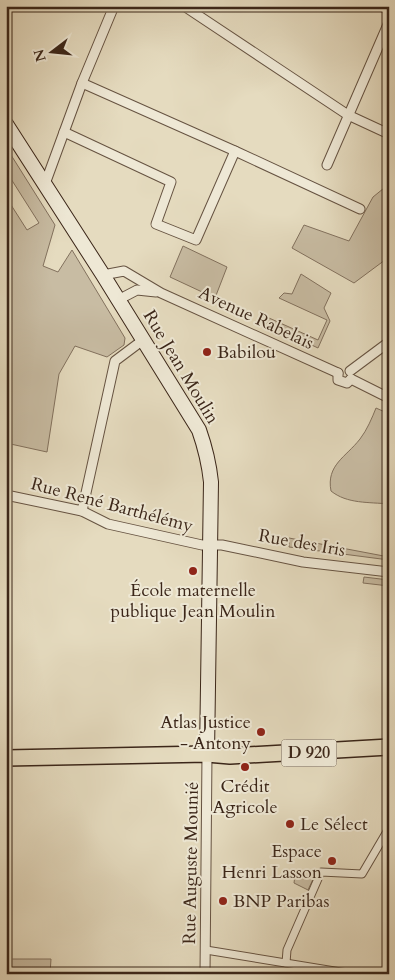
<svg xmlns="http://www.w3.org/2000/svg" width="395" height="980" font-family="Cardo,serif">
<style>
.green{fill:#c8bca3;stroke:#82715e}
.lines{fill:none;stroke-linecap:round;stroke-linejoin:round}
.pedestrian-casing{stroke:#665342;stroke-width:9}
.minor-casing{stroke:#665342;stroke-width:11}
.tertiary-casing{stroke:#665342;stroke-width:14}
.secondary-casing{stroke:#3b2619;stroke-width:16}
.primary-casing{stroke:#3b2619;stroke-width:18}
.pedestrian{stroke:#eee8d5;stroke-width:7}
.minor{stroke:#eee8d5;stroke-width:9}
.tertiary{stroke:#eee8d5;stroke-width:11}
.secondary{stroke:#eee8d5;stroke-width:14}
.primary{stroke:#e5dbbf;stroke-width:15}
.poi-dot{fill:#8f2418;stroke:#eee8d5;stroke-width:2}
.labels{text-anchor:middle;dominant-baseline:central;stroke-width:4;stroke-linejoin:round;paint-order:stroke}
.shield{fill:#eee8d5;stroke:#716051;stroke-width:1}
.shield-label{font-size:16px;font-weight:bold;fill:#3b2619}
.street-label{font-size:18px;fill:#3b2619;stroke:#eee8d5}
.poi-label{font-size:18px;fill:#3b2619;stroke:#eee8d5;text-anchor:start}
</style>
<rect width="100%" height="100%" fill="#e5dbbf"/>
<filter id="stains"><feTurbulence type="fractalNoise" baseFrequency=".004" numOctaves="4"/><feColorMatrix values="0 0 0 0 .2 0 0 0 0 .09 0 0 0 0 .02 0 0 0 .5 -.17"/></filter>
<radialGradient id="worn" r=".72"><stop offset=".6" stop-color="#630" stop-opacity="0"/><stop offset="1" stop-color="#630" stop-opacity=".3"/></radialGradient>
<g class="green">
<polygon points="6,147 55,225 43,266 58,272 72,250 125,338 124,345 107,357 75,346 59,374 47,452 6,443 6,197 27,230 39,223 6,171"/>
<polygon points="389,184 389,257 354,283 292,248 304,225 349,241 373,197"/>
<polygon points="183,246 227,267 215,298 170,277"/>
<polygon points="301,274 331,293 324,308 330,321 318,348 267,324 269,318 318,340 327,320 279,298 284,293 292,294"/>
<path d="M376,408L385,412L389,431V504C369,502 347,504 331,491C326,465 346,457 360,439C367,430 372,418 376,408Z"/>
<polygon points="289,538 389,557 389,560 289,547"/>
<polygon points="364,577 389,580 389,586 363,583"/>
<polygon points="295,875 314,877 308,890 294,883"/>
<polygon points="6,959 51,959 50,974 6,974"/>
</g>
<g class="lines">
<g class="pedestrian-casing">
<g id="pedestrian">
<polyline points="206,950 353,974"/>
<polyline points="286,963 287,950 321,872 362,874 389,828"/>
</g>
</g>
<g class="minor-casing">
<g id="minor">
<polyline points="184,6 348,115 389,134"/>
<polyline points="64,132 171,182 156,224 196,240 235,151 82,83"/>
<polyline points="235,151 360,209"/>
<polyline points="327,165 389,22"/>
<polyline points="45,184 82,83 114,6"/>
<polyline points="103,275 124,271 161,293 338,373"/>
<polyline points="118,300 137,290 156,292"/>
<polyline points="350,371 389,342"/>
<polyline points="338,373 338,380 347,383 351,379"/>
<polyline points="351,379 389,398"/>
<polyline points="6,495 82,511 108,524 202,545 222,545 303,562 389,572"/>
<polyline points="82,511 115,361 143,340"/>
<polyline points="205,974 207,754"/>
</g>
</g>
<g class="tertiary-casing">
<polyline id="tertiary" points="384,6 389,8"/>
</g>
<g class="secondary-casing">
<path id="secondary" d="M6,124L103,275L199,430C205,447 209,463 211,482L207,754"/>
</g>
<g class="primary-casing">
<polyline id="primary" points="6,758 207,754 230,756 389,747"/>
</g>
<use href="#pedestrian" class="pedestrian"/>
<use href="#minor" class="minor"/>
<use href="#tertiary" class="tertiary"/>
<use href="#secondary" class="secondary"/>
<use href="#primary" class="primary"/>
</g>
<g class="poi-dot">
<circle cx="207" cy="352" r="5"/>
<circle cx="193" cy="571" r="5"/>
<circle cx="261" cy="732" r="5"/>
<circle cx="245" cy="767" r="5"/>
<circle cx="290" cy="824" r="5"/>
<circle cx="332" cy="861" r="5"/>
<circle cx="223" cy="901" r="5"/>
</g>
<g class="labels">
<rect class="shield" x="281.5" y="739.5" width="55" height="27" rx="4"/>
<g class="shield-label">
<text x="309" y="753">D 920</text>
</g>
<g class="street-label">
<text transform="translate(256 318) rotate(25)">Avenue Rabelais</text>
<text transform="translate(181 367) rotate(59)">Rue Jean Moulin</text>
<text transform="translate(112 505) rotate(15)">Rue René Barthélémy</text>
<text transform="translate(302 543) rotate(10)">Rue des Iris</text>
<text transform="translate(191 863) rotate(-89)">Rue Auguste Mounié</text>
</g>
<g class="poi-label">
<text x="217" y="352">Babilou</text>
<text x="193" y="590" text-anchor="middle">École maternelle<tspan x="193" dy="21">publique Jean Moulin</tspan></text>
<text x="251" y="722" text-anchor="end">Atlas Justice<tspan x="251" dy="21">- Antony</tspan></text>
<text x="245" y="786" text-anchor="middle">Crédit<tspan x="245" dy="21">Agricole</tspan></text>
<text x="300" y="824">Le Sélect</text>
<text x="322" y="851" text-anchor="end">Espace<tspan x="322" dy="21">Henri Lasson</tspan></text>
<text x="233" y="901">BNP Paribas</text>
</g>
</g>
<rect width="395" height="980" fill="none" stroke="#e5dbbf" stroke-width="25"/>
<rect x="8" y="8" width="380" height="965" fill="none" stroke="#3b2619" stroke-width="2.5"/>
<rect x="12" y="12" width="370" height="955" fill="none" stroke="#3b2619"/>
<g transform="translate(52 52) rotate(254)" stroke="#eee8d5" stroke-width="4" paint-order="stroke">
<path d="M0-4L9 19L0 12L-9 19Z" fill="#3b2619"/>
<text y="-8" font-size="14" font-weight="bold" text-anchor="middle" fill="#3b2619">N</text>
</g>
<rect width="100%" height="100%" filter="url(#stains)"/>
<rect width="100%" height="100%" fill="url(#worn)"/>
</svg>
